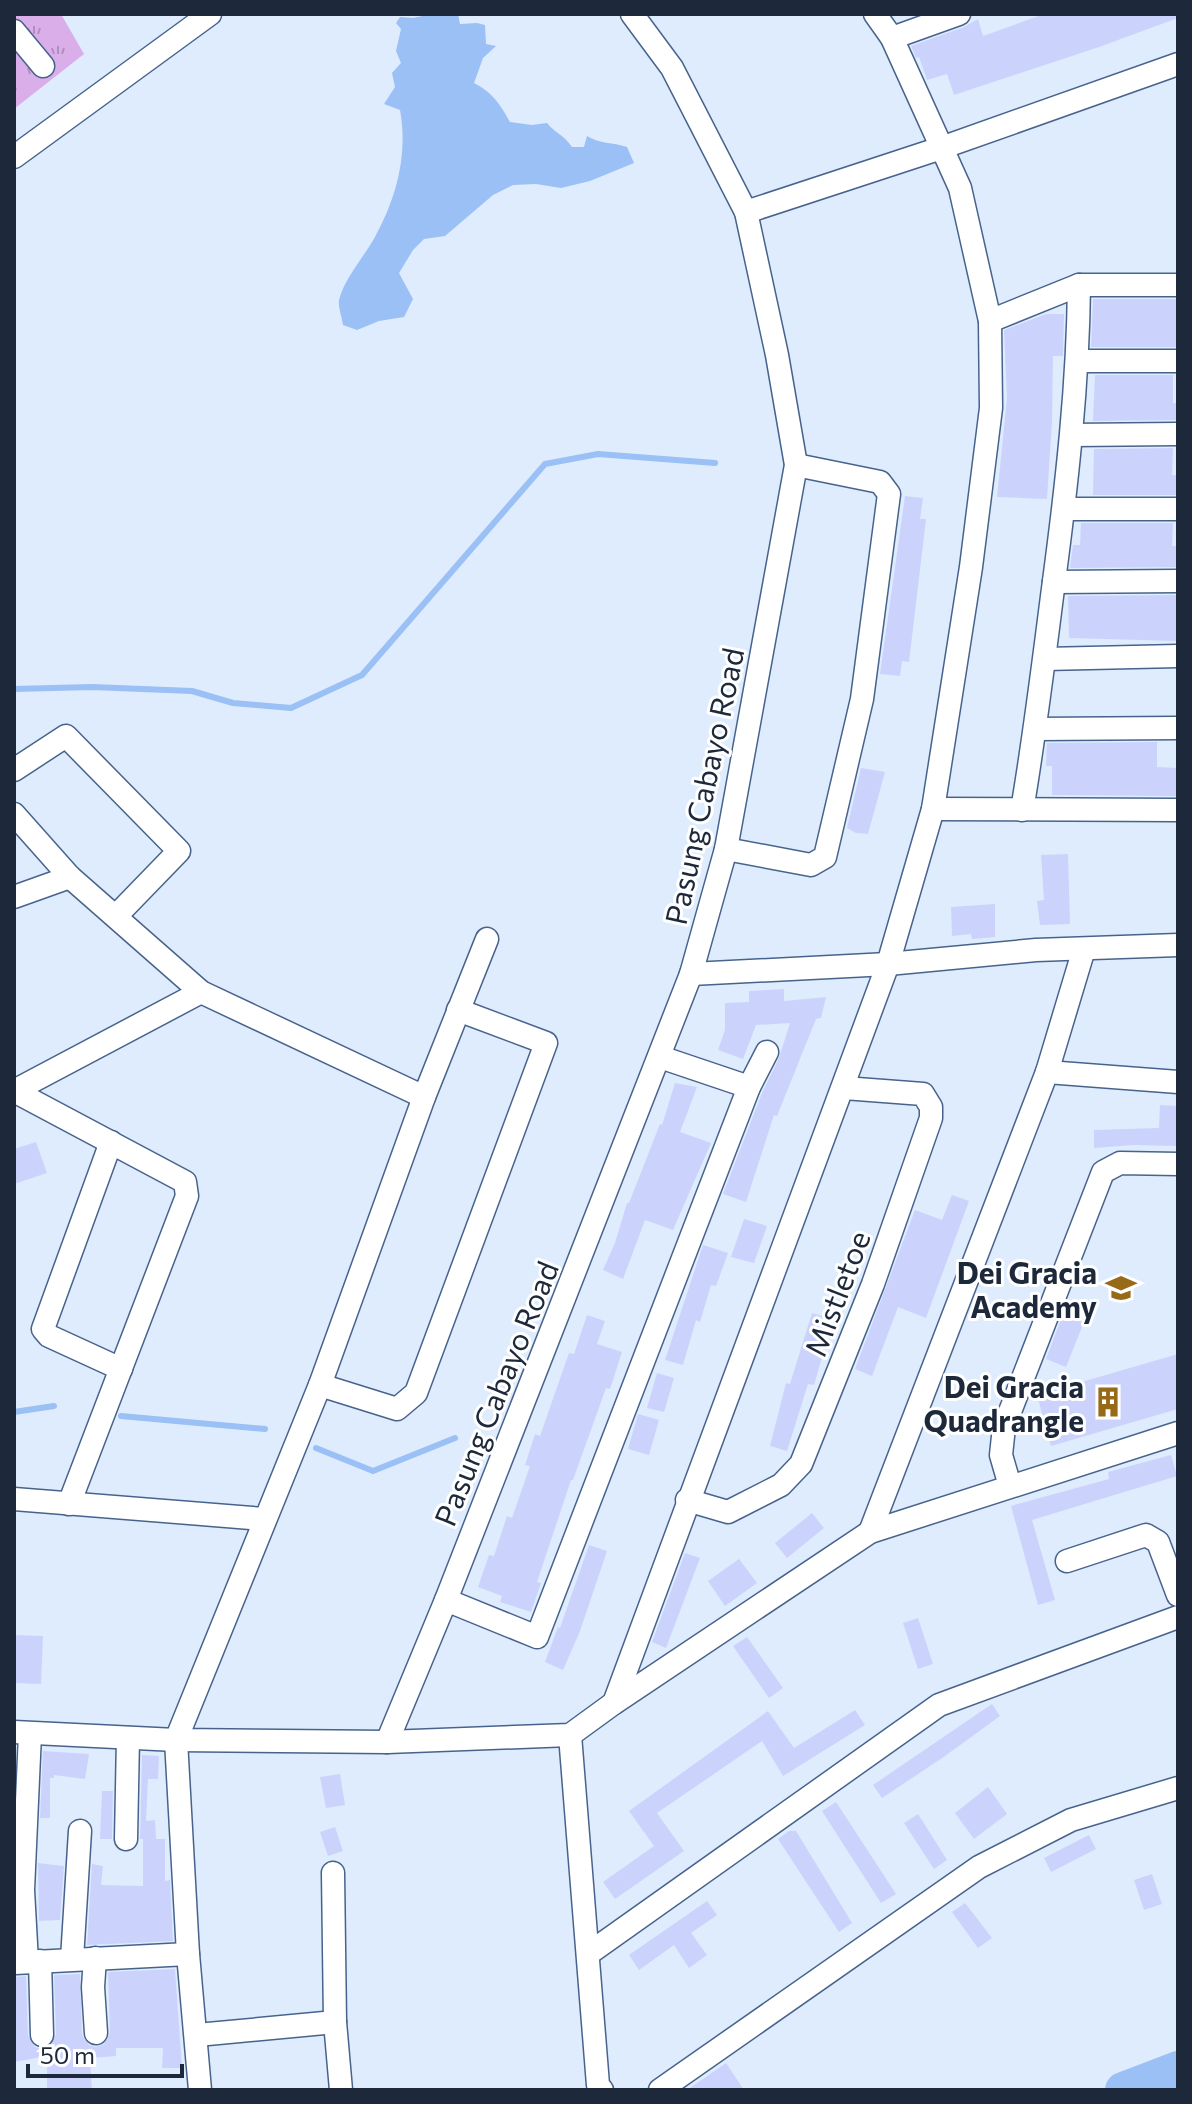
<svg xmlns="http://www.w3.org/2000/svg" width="1192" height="2104" font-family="Commissioner,sans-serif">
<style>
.park{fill:url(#park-tufts)}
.water{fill:#9ac0f5}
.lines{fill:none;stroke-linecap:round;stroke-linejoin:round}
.stream{stroke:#9ac0f5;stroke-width:6}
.river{stroke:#9ac0f5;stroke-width:36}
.building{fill:#cbd3fc}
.minor-casing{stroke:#47638c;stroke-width:25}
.minor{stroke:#fff;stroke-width:22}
.labels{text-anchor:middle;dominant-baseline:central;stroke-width:6;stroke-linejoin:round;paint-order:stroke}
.street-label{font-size:30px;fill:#1d293a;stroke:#fff}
.poi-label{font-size:30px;font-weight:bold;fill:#1d293a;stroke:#fff;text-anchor:end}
</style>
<defs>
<pattern id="park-tufts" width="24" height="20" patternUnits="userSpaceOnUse" patternTransform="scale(2)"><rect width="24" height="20" fill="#daafe9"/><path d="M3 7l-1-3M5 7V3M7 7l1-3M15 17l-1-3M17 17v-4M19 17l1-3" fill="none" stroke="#b08ebe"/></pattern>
</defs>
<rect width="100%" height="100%" fill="#deecfe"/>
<polygon class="park" points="14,14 61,14 84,54 14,109"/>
<path class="water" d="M432,14H458L460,24L477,23L485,25L486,44L496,46L483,58L474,83C493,93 500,104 510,122L532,125L547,123C556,134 563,134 572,147H584L587,136C600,144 612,142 627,147L634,163L590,181L561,188L536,184L513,185L493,195L445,236L424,239L413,250L399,273L413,299L404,317L379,321L357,330L343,325C342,317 338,307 339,300C345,277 365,256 376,235C397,196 408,154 400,110L384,104L395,87L392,73L401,63L396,51L401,29L396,23L400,17L413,18Z"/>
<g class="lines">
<g class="stream">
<polyline points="14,689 92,687 192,691 233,703 291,708 362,675 545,464 598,454 715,463"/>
<polyline points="14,1412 54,1406"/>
<polyline points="121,1416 265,1429"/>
<polyline points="316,1448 373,1471 455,1438"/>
</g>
<polyline class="river" points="1123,2090 1178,2069"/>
</g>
<g class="building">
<polygon points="1044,14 1178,14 1178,18 1099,47 954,95 947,74 927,80 919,57 916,58 911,46 964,27 978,19 983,36"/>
<polygon points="1093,299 1178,299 1178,347 1091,347"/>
<polygon points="1046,314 1064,314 1063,356 1053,356 1052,421 1047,499 997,497 1007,398 1004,330"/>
<polygon points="1095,375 1173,375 1173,403 1178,403 1178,420 1093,421"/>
<polygon points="1173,448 1172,475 1178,475 1178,495 1093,495 1094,449"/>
<polygon points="905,496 923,498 920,519 926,519 909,662 902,661 900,676 880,674"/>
<polygon points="1081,523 1173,523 1172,546 1178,546 1178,567 1070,568 1073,545 1080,545"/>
<polygon points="1178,595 1178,641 1069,638 1068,596"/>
<polygon points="1157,742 1157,767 1178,768 1178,796 1052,795 1052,766 1046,766 1047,743"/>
<polygon points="861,768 885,772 868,834 856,833 847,828"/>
<polygon points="1068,854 1070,924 1040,925 1037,901 1044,900 1041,855"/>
<polygon points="995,904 995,937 972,939 971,934 952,936 951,907"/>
<polygon points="784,989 784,1001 826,997 821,1018 816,1019 777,1116 774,1115 746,1202 723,1194 762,1093 779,1058 790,1023 756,1025 743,1059 718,1050 725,1030 725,1003 749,1002 749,991"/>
<polygon points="675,1083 697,1087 680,1132 711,1143 673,1230 645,1220 623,1279 603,1270 615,1243 627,1203 629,1203 660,1124 662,1125"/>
<polygon points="1160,1105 1178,1106 1178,1146 1134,1145 1094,1148 1094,1130 1159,1128"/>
<polygon points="36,1142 47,1173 14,1184 14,1149"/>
<polygon points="952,1195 969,1201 926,1318 898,1307 872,1376 855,1369 915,1210 942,1220"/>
<polygon points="744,1219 767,1226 754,1263 731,1257"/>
<polygon points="703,1245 728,1253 716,1286 711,1285 700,1322 696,1320 683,1365 665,1360"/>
<polygon points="812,1313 833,1319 814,1385 808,1384 787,1451 770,1446 786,1383 790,1384"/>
<polygon points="1063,1314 1084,1322 1066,1367 1046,1359"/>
<polygon points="587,1315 605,1321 597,1344 622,1352 610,1389 606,1388 573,1480 571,1480 537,1582 541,1583 531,1612 500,1602 502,1596 478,1587 489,1555 494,1556 507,1516 512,1518 530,1466 525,1465 535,1434 540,1436 569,1353 574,1354"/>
<polygon points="1178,1354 1178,1409 1051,1446 1037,1395"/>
<polygon points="657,1373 674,1378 664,1412 647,1408"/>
<polygon points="638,1414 659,1420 649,1455 628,1449"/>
<polygon points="1171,1455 1177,1476 1032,1520 1055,1600 1038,1605 1011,1506 1109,1479 1108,1472"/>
<polygon points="812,1513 824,1528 787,1558 775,1543"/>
<polygon points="589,1545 607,1551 580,1631 563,1670 545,1662 558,1627 560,1628"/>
<polygon points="685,1553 700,1558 666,1648 652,1642"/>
<polygon points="739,1559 757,1583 725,1606 708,1581"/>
<polygon points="918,1618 933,1664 918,1669 903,1623"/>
<polygon points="14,1635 43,1636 41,1684 14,1683"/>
<polygon points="747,1637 783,1688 769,1698 733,1646"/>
<polygon points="992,1704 1000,1716 945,1756 882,1798 873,1785"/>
<polygon points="855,1710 865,1725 783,1776 762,1741 657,1813 684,1851 615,1899 603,1882 654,1846 629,1811 768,1711 794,1748"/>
<polygon points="43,1751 89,1754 85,1779 54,1775 54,1778 50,1778 50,1818 40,1818"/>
<polygon points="142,1755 159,1756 158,1779 148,1779 146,1821 155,1820 156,1839 165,1839 165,1881 170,1880 173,1941 87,1945 92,1864 103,1866 101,1885 143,1886 143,1839 140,1839"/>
<polygon points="340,1774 345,1805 326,1808 320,1777"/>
<polygon points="988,1787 1007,1814 974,1839 955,1813"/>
<polygon points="102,1791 113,1791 112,1839 100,1839"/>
<polygon points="836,1802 896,1894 881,1903 822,1811"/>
<polygon points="918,1814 947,1860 934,1869 904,1823"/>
<polygon points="335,1827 343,1851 328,1856 320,1832"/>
<polygon points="789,1831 796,1831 852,1923 839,1932 778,1839"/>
<polygon points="1089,1835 1096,1849 1051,1872 1044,1858"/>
<polygon points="38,1863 64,1866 60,1920 39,1921"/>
<polygon points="1152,1874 1162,1904 1144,1910 1134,1880"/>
<polygon points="707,1901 717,1915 691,1933 707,1955 689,1968 674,1945 639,1970 629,1955"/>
<polygon points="965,1903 992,1938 978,1948 952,1912"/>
<polygon points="175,1969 182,2068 162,2068 163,2048 116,2048 116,2056 90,2058 92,2090 47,2090 47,2056 14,2062 14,1977 26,1976 28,2036 35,2047 43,2049 50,2046 56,2035 54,1975 80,1974 82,2035 89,2045 96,2047 104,2044 110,2033 108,1972"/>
<polygon points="726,2063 744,2090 687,2090"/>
</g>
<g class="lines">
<g class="minor-casing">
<g id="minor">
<polyline points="14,31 43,66"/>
<polyline points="892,38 959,14"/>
<polyline points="14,157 210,14"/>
<polyline points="746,212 941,148 1178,64"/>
<polyline points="990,321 1079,285 1178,285"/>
<polyline points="1078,361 1178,361"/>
<polyline points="1072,435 1178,434"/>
<polyline points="1065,509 1178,509"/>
<polyline points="1054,582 1178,581"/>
<polyline points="1045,659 1178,656"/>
<polyline points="1036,729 1178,728"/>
<polyline points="14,770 66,736 179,851 116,916"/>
<polyline points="933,809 1178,810"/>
<path d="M1022,810C1035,734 1044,658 1054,581C1067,483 1078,385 1079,285"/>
<polyline points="14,814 70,877 201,992 424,1097"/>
<polyline points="726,849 811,865 825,857 862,699 889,494 880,482 796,465"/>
<polyline points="14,897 70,877"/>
<polyline points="691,974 888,964 1036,950 1178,945"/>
<polyline points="660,1057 749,1087"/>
<polyline points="1047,1072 1178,1082"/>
<polyline points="14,1091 185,1182 187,1196 69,1504"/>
<polyline points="14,1091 201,992"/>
<polyline points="111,1142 43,1329 49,1336 121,1369"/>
<polyline points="320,1385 397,1409 416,1393 546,1043 458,1010"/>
<polyline points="1010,1486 1001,1455 1004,1427 1103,1172 1120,1163 1178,1164"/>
<polyline points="14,1499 264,1519"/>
<polyline points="687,1500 728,1512 781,1485 801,1464 873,1284 931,1118 931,1107 923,1094 844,1088"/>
<polyline points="870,1532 1047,1072 1084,949"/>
<polyline points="1067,1561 1146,1535 1158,1542 1178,1595"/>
<polyline points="446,1600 537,1637 749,1087 767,1052"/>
<polyline points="614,1703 888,964 933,809 971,567 991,408 990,321 960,188 892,38 875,14"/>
<polyline points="14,1732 176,1740 387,1742 570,1735 614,1703 870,1532 1178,1433"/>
<polyline points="570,1735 598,2085 602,2090"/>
<polyline points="387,1742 446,1600 691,974 726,849 796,465 777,355 746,212 672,68 632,14"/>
<polyline points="126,1839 128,1738"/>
<polyline points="333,1873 335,2022 341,2090"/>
<polyline points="588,1954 939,1705 1178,1617"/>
<polyline points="95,1958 93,1987 96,2033"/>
<polyline points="72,1959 80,1831"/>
<polyline points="40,1961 42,2035"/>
<polyline points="27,1962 23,1890 30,1734"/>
<polyline points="15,1963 188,1954"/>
<polyline points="197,2035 335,2022"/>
<polyline points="200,2090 188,1954 176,1740 320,1385 424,1097 487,939"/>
<polyline points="660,2090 979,1867 1071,1820 1178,1788"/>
</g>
</g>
<use href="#minor" class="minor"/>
</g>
<defs>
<g id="school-bare" transform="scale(2.4)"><path d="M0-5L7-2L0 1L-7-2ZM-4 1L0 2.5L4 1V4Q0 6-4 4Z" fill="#976a18" stroke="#fff" stroke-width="2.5" paint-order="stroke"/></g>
<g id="building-bare" transform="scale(2.4)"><path d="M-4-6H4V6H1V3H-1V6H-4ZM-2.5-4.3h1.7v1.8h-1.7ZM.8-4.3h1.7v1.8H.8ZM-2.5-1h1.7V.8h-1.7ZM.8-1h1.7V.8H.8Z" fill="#976a18" stroke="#fff" stroke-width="2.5" paint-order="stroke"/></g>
</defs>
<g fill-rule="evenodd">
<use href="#school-bare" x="1121" y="1288"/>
<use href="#building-bare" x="1108" y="1402"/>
</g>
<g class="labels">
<g class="street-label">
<text transform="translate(703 786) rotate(-78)">Pasung Cabayo Road</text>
<text transform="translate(836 1293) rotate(-69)">Mistletoe</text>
<text transform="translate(495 1393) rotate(-68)">Pasung Cabayo Road</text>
</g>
<g class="poi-label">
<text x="1097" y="1271">Dei Gracia<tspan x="1097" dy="34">Academy</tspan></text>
<text x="1084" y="1385">Dei Gracia<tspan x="1084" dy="34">Quadrangle</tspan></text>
</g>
</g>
<rect width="1192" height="2104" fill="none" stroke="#1d293a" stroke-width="32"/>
<path d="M28 2064v12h154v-12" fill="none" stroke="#1d293a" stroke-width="4"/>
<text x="40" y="2064" font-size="24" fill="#1d293a" stroke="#ffffff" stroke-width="6" paint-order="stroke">50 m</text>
</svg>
